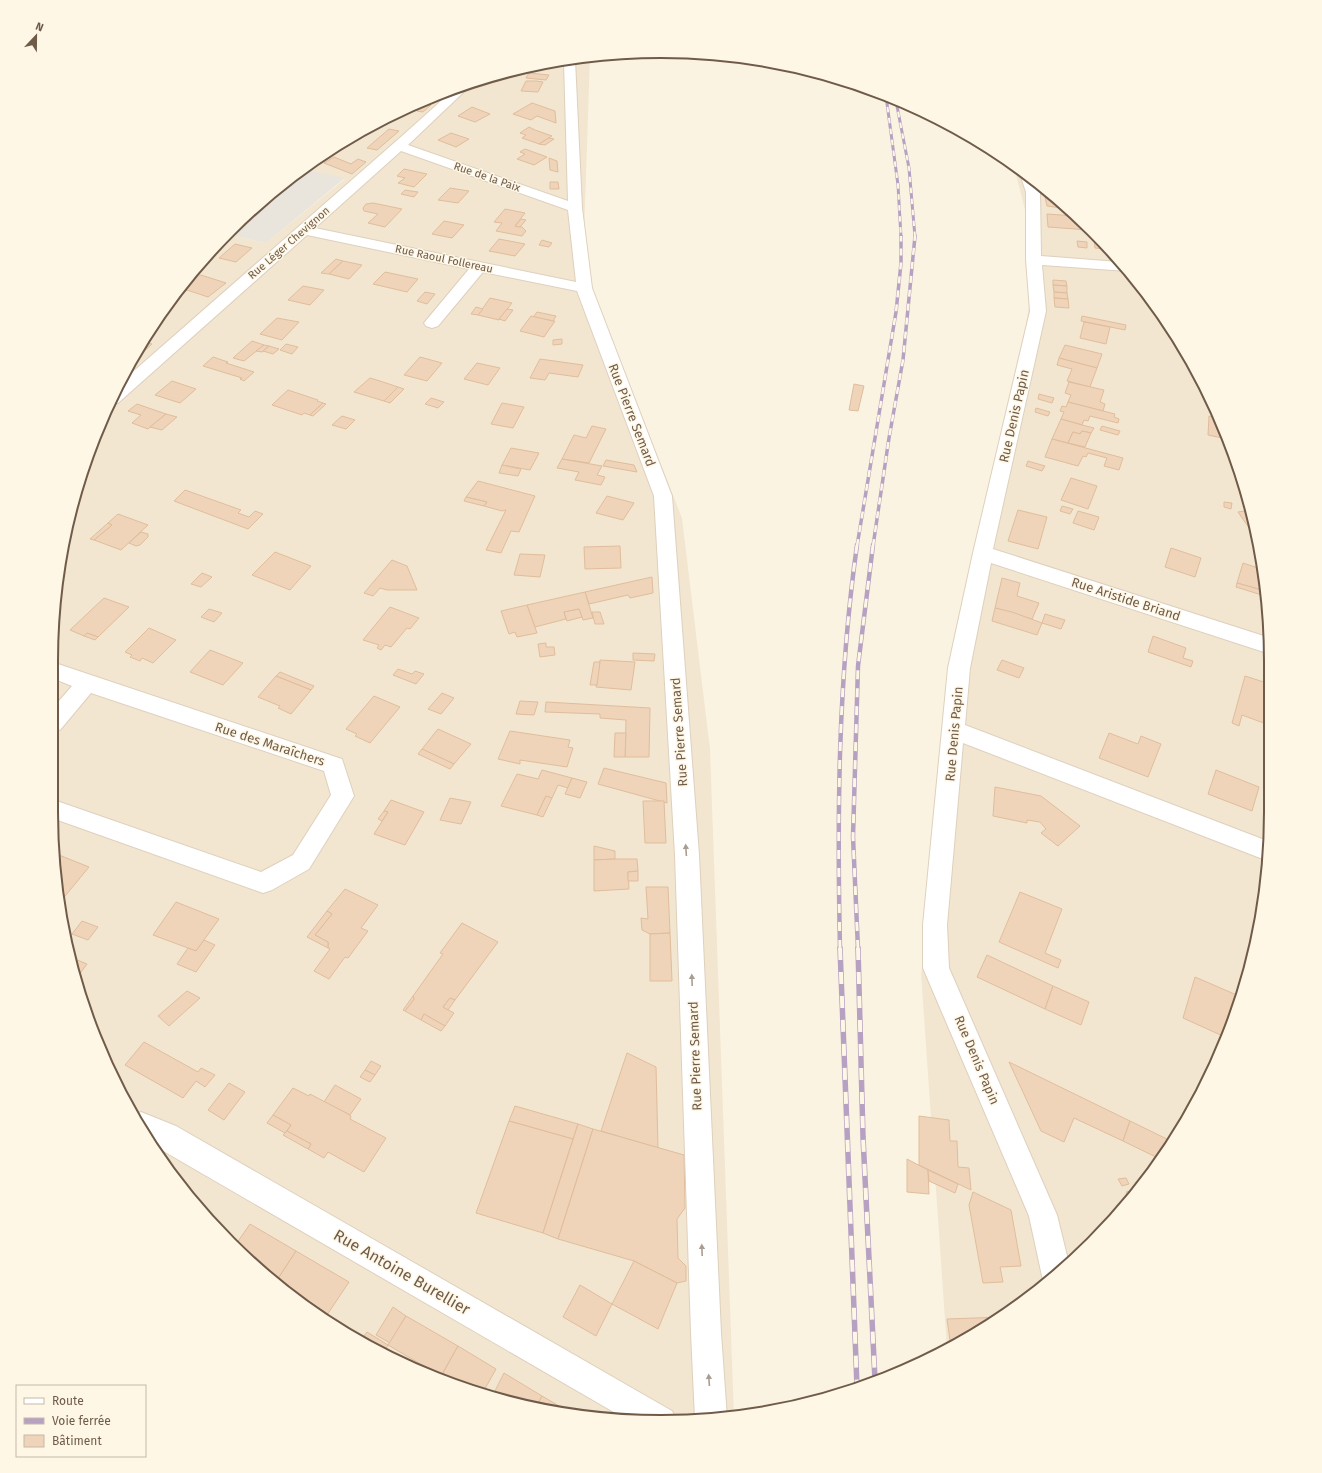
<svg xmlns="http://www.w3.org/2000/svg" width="1322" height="1473" font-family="'Fira Sans',sans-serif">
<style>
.residential{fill:#f2e6d0}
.industrial{fill:#e9e4dc}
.building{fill:#efd4ba;stroke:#e0bd9b}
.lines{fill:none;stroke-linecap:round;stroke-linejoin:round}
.minor-casing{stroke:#ded0bd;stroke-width:2}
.minor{fill:#fff;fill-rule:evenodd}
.rail-far3-casing{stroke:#b6a1c2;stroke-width:3}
.rail-far2-casing{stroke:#b6a1c2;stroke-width:3.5}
.rail-far1-casing{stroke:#b6a1c2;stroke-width:4.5}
.rail-casing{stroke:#b6a1c2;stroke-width:5.5}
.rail-far3{stroke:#fef7e6;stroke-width:2;stroke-dasharray:5.5;stroke-linecap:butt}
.rail-far2{stroke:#fef7e6;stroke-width:2.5;stroke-dasharray:7;stroke-linecap:butt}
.rail-far1{stroke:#fef7e6;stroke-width:3;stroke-dasharray:9;stroke-linecap:butt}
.rail{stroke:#fef7e6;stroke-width:4;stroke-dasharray:12;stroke-linecap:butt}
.oneway{fill:#a99d92}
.labels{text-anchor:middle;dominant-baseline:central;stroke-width:3;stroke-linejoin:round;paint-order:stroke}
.far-street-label{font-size:11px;fill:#705b49;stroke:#fef7e6}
.street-label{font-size:13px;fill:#705b49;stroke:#fef7e6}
.near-street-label{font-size:16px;fill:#705b49;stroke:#fef7e6}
.rim{fill:none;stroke:#705b49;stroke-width:2}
</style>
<rect width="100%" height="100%" fill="#fbf3e1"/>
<g class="residential">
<polygon points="590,57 583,265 682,518 710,749 734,1417 661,1422 542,1410 465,1390 391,1359 289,1296 230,1243 177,1184 114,1082 83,1008 63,931 51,812 52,621 63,542 97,428 133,356 203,259 228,234 266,243 345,179 302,169 391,114 503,72"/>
<polygon points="1014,167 1063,203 1145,290 1208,391 1250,503 1270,621 1270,852 1250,970 1208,1082 1145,1184 1063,1271 1000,1319 947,1349 921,974 1037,257"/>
</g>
<polygon class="industrial" points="302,169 345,178 266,243 228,234 290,177"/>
<g class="building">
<polygon points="529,73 549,75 546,80 526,78"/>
<polygon points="526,81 536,81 543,82 538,92 521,91"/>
<polygon points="420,103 431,105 423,112 417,111 419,109 409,107"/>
<polygon points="532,103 555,111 556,123 537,116 531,120 513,114"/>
<polygon points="472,107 490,114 475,122 458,116"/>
<polygon points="529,127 535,130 552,136 539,144 522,138 526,135 520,133"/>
<polygon points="389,129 399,131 377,150 367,148"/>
<polygon points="451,133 469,139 456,147 438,140"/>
<polygon points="549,138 554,139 545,145 539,144"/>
<polygon points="525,149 547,157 534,165 517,159 525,154 520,152"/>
<polygon points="334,157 351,164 358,159 366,162 352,174 324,163"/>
<polygon points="549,158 557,161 558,172 550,170"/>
<polygon points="404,169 427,174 414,187 398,183 405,178 397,176"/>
<polygon points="550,182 558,182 559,189 550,189"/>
<polygon points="450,188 469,191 458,203 438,200"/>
<polygon points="405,190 418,192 414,197 401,194"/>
<polygon points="1045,197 1061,201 1061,208 1047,206"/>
<polygon points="373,203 402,209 385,227 368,223 378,214 364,211 363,208 366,204"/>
<polygon points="505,209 525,213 515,226 522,227 526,231 522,236 496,231 502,223 494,222"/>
<polygon points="1047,214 1076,216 1089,230 1048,227"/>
<polygon points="521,219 526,220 520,227 515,226"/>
<polygon points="444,221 464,225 452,238 432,234"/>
<polygon points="1094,238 1097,238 1104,246 1104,249 1095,248"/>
<polygon points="499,239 525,244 515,256 489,251"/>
<polygon points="542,240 552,243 549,247 539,245"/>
<polygon points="1077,241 1087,242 1087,248 1078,247"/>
<polygon points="235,244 252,248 236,262 219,258"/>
<polygon points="336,259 343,261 329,274 321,273"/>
<polygon points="343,261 362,265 349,279 329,274"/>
<polygon points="385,272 418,279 407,292 373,284"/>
<polygon points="192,273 204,276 226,283 208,297 187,290 182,293 178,292"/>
<polygon points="1053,280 1066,281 1067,286 1053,285"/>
<polygon points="1053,285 1067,286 1067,293 1054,292"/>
<polygon points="303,286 324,290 310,305 288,300"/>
<polygon points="425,292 435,294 427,304 417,301"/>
<polygon points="1054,292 1067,293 1068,299 1054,298"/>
<polygon points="490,298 512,303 499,320 478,315"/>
<polygon points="1054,298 1068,299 1069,308 1055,307"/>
<polygon points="476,307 483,309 478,315 471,314"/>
<polygon points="507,309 513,310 505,321 499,319"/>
<polygon points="537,312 556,316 553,321 533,317"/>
<polygon points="531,316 553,321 555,321 544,337 520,331"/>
<polygon points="1082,316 1126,325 1125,330 1081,321"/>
<polygon points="277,318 299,322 282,340 260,334"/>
<polygon points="1084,322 1110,327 1106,344 1080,338"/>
<polygon points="562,339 562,344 553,345 553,340"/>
<polygon points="252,341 264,345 244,361 233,358"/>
<polygon points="143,342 152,344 131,363 129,363"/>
<polygon points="286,344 298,347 292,354 280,350"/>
<polygon points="264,345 269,346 262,352 256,351"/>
<polygon points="1065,345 1102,354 1097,368 1059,358"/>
<polygon points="269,346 279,349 273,354 263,351"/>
<polygon points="213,357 228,362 226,363 254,372 244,381 240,379 242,378 203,366"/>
<polygon points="420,357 442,363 427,381 404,375"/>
<polygon points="1059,358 1097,368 1090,387 1067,381 1072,369 1057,365"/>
<polygon points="540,359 583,365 578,377 549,373 545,380 530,378"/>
<polygon points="477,363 500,368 488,385 464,379"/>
<polygon points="370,378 380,381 398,387 384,401 354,392"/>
<polygon points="172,381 196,389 180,403 155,395"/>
<polygon points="1069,382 1104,390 1100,402 1105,404 1103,411 1068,402 1071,395 1065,393"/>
<polygon points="854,384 864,386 858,411 849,410"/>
<polygon points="398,387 404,389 390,403 384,401"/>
<polygon points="288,390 318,400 317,401 323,403 310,415 304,413 302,415 272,405"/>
<polygon points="1039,394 1054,398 1052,403 1038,399"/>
<polygon points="431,398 444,402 438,408 425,404"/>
<polygon points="1068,402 1115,414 1114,417 1119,419 1118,423 1090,416 1088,421 1084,420 1082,425 1061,419 1064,412 1060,411 1062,406 1066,407"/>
<polygon points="323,403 326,404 313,416 310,415"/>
<polygon points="502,403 524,407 513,428 491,424"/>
<polygon points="137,404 166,414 148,429 132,423 141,415 128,411"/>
<polygon points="1036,408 1050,412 1048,416 1035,412"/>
<polygon points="166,414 177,417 162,430 150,427"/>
<polygon points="342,416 355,420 346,429 332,425"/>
<polygon points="1209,416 1218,418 1222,429 1222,438 1208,435"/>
<polygon points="1061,419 1082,425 1094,428 1091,433 1082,431 1080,434 1073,432 1068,443 1052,439"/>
<polygon points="592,426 606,429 589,463 562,459 574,435 586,438"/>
<polygon points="1102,426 1120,431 1118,435 1100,430"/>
<polygon points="1082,431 1091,433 1085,447 1068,443 1073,432 1080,434"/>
<polygon points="1052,439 1123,458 1119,470 1104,466 1107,458 1088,453 1086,457 1083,456 1078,466 1045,457"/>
<polygon points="511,448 539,453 530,470 502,465"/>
<polygon points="562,459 602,466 597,475 605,477 601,485 575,480 579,472 557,468"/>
<polygon points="606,460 634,465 637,472 603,466"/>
<polygon points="1028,461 1045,466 1042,471 1026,466"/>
<polygon points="502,465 521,469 518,476 499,473"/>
<polygon points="1071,478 1097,486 1088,509 1061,500"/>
<polygon points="478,481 535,496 519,532 511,531 501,553 486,550 506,510 502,511 484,506 487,502 466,497"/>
<polygon points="185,490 241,510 238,513 249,517 255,511 263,514 248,529 174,501"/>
<polygon points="607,496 634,503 623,520 596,513"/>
<polygon points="466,497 487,502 484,506 464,501"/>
<polygon points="1224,502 1232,503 1231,509 1224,507"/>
<polygon points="1062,506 1073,509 1070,514 1060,511"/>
<polygon points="1018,510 1047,517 1038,549 1008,541"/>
<polygon points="1251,510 1256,535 1254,535 1238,512"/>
<polygon points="1078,511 1099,517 1094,530 1073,523"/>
<polygon points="118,514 148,525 121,550 94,540 112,525 108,523"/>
<polygon points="108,523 112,525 94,540 90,539"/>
<polygon points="141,532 148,534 148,537 140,545 136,546 129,543"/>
<polygon points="620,546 621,568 585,569 584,547"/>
<polygon points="1171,548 1201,558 1195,577 1165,567"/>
<polygon points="275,552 311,566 290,590 252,575"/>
<polygon points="520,554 545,555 540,577 514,575"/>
<polygon points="392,560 407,566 417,590 387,590 380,588 373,596 364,593"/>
<polygon points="1243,563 1261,569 1265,591 1237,583"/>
<polygon points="202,573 212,577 201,587 191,584"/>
<polygon points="652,577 653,593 630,598 628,595 589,604 585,592"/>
<polygon points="1002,578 1020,583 1017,596 1039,603 1032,619 995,608"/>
<polygon points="1237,583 1265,591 1265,596 1236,587"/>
<polygon points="585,592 593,618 583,620 579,609 564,612 566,619 535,627 527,605"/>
<polygon points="104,598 129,607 98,637 87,633 84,636 70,630"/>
<polygon points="527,605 537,633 517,637 515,632 509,634 501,611"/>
<polygon points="390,607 419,618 410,629 407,628 391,647 385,645 381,650 377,648 379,645 363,640"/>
<polygon points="995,608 1012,612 1042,623 1037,635 992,621"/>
<polygon points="209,609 222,613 214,622 201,617"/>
<polygon points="579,609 582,617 567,621 564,612"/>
<polygon points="592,612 600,612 604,624 595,624"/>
<polygon points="1045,614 1065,620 1061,629 1042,623"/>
<polygon points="149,628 176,640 153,663 142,658 140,661 130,657 132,655 125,652"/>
<polygon points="87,633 98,637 95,640 84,636"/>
<polygon points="1153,636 1186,648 1183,658 1193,661 1191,667 1148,652"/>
<polygon points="546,643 546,647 554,647 555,655 540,657 538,644"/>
<polygon points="210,650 243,663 223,685 190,672"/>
<polygon points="633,653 655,654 654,661 633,660"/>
<polygon points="600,660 635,662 631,690 596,687"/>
<polygon points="1002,660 1024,668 1019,678 997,670"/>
<polygon points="594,662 600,662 597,685 590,685"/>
<polygon points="398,669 412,674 415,671 424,674 416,684 393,675"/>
<polygon points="280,672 314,686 311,690 276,676"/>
<polygon points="276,676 311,690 291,714 278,708 280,706 258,697"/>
<polygon points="1245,676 1270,684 1269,725 1242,715 1239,726 1232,723"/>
<polygon points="442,693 454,698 441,714 428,709"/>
<polygon points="374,696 400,707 370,743 355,736 357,734 346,729"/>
<polygon points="520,701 538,702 534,715 516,714"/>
<polygon points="546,702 650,708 649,757 625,757 626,720 600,718 600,714 545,712"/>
<polygon points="438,729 471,744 454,764 422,749"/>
<polygon points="510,731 570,740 568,747 573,748 567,767 520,760 520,764 498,759"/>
<polygon points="615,733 626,733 625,757 614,757"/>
<polygon points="1109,733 1138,744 1141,736 1161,744 1148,777 1099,758"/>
<polygon points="422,749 454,764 450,769 418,754"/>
<polygon points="604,768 666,783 667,803 598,784"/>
<polygon points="542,770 572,778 568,788 558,785 552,798 546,796 537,815 501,806 517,774 538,779"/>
<polygon points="1216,770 1259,787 1252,811 1208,794"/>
<polygon points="572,778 587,782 580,798 565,794"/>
<polygon points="995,787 1041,796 1080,826 1058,846 1041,833 1046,829 1040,822 1027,820 1027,823 993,816"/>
<polygon points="546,796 552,798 543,817 537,815"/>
<polygon points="450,798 471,802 461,824 440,820"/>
<polygon points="391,800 424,812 405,845 374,834 388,812 384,811"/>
<polygon points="643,801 664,801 666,843 645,843"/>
<polygon points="384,811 388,812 382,821 378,819"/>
<polygon points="594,846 615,851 615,859 594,860"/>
<polygon points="59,855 89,867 61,901 60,900 56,860"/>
<polygon points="615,859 637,859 638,871 628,872 629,889 594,891 594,860"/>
<polygon points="638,871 638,881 628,881 628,872"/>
<polygon points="646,887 668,887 670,933 650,934 642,930 641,918 648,919"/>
<polygon points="345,889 378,905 361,928 368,931 348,958 345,957 329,979 314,971 330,949 328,948 328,942 315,935 332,914 327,911"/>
<polygon points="1020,892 1062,909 1045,953 1061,960 1058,968 999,942"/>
<polygon points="176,902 219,919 196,951 153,935"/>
<polygon points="327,911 332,914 315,935 328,942 328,948 307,937"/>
<polygon points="82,921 98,927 88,940 72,934"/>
<polygon points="462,923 498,942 455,1000 450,998 443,1007 454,1013 445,1026 424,1014 421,1020 405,1011 414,999 413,996 443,954 440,953"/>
<polygon points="670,933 672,981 650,981 650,934"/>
<polygon points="204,940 215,945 196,972 177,964 188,948 196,951"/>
<polygon points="987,955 1053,986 1045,1009 977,977"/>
<polygon points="70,957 87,964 76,979"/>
<polygon points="1195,977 1239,996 1225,1037 1183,1018"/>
<polygon points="1053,986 1089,1002 1081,1025 1045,1009"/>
<polygon points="187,991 200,998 169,1026 158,1016"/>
<polygon points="413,996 414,999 405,1011 403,1010"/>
<polygon points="450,998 455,1000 448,1010 443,1007"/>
<polygon points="424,1014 445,1026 441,1031 421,1020"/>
<polygon points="144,1042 198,1072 201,1068 215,1075 205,1087 196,1081 183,1098 125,1065"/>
<polygon points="627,1053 656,1067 658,1148 601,1131"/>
<polygon points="371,1061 381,1066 375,1075 365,1070"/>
<polygon points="1009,1062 1130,1121 1123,1141 1074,1118 1064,1142 1041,1131"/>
<polygon points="365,1070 375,1075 370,1082 360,1077"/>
<polygon points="229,1083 245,1092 224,1120 208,1110"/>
<polygon points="335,1085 361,1099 350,1115 324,1102"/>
<polygon points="293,1088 309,1096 310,1094 350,1115 351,1117 350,1119 386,1138 364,1172 328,1152 324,1158 308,1149 311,1144 287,1131 291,1125 273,1115"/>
<polygon points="515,1106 578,1124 573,1139 509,1121"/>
<polygon points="273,1115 291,1125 285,1133 267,1123"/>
<polygon points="919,1116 949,1120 950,1141 957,1141 958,1167 969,1168 971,1190 919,1165"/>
<polygon points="509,1121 573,1139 543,1233 476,1213"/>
<polygon points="1130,1121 1171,1141 1160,1159 1123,1141"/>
<polygon points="578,1124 593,1129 558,1239 543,1233"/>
<polygon points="593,1129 684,1155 685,1208 677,1219 678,1258 686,1266 686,1281 677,1283 634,1261 558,1239"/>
<polygon points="287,1131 311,1144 308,1149 283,1135"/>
<polygon points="907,1159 928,1170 929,1194 907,1192"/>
<polygon points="928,1170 958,1184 955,1193 929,1181"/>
<polygon points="1126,1178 1129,1184 1122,1186 1118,1179"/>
<polygon points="1127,1191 1135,1194 1123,1207"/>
<polygon points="973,1192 1011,1210 1021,1266 1000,1267 1003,1282 983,1283 969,1205"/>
<polygon points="250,1224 296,1251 275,1283 234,1247"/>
<polygon points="296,1251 349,1282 325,1318 290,1296 293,1292 276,1282"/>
<polygon points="634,1261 677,1283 658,1329 612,1304"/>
<polygon points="580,1285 612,1304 596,1336 563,1317"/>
<polygon points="393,1307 406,1316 390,1343 376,1335"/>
<polygon points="406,1316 458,1346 441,1376 388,1345"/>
<polygon points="1003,1317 1000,1319 951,1347 947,1319"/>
<polygon points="367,1332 388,1345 383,1354 361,1340"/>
<polygon points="458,1346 496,1369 482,1394 452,1384 454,1381 443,1373"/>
<polygon points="504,1373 542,1396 535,1409 492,1397"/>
<polygon points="542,1396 571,1413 535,1409"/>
</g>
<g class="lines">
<g class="minor-casing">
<g id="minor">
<path d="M575,60L582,208L592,288L672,496L699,855L721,1333L727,1418L695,1419L691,1333L675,855L654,496L577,291L483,272L438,326L432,328L426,326L424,323L469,269L307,235L118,403L109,404L119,384L402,136L451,92L469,85L470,86L408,145L568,201L564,62ZM401,151L568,210L576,282L315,228Z"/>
<polygon points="1024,174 1037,184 1040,192 1041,256 1119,262 1127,271 1042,265 1046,311 993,549 1270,638 1270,654 991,563 970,668 965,725 1270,842 1268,861 963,743 947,925 949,968 1057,1215 1069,1264 1045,1284 1042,1276 1029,1216 923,968 923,925 948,668 973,553 1030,311 1026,260 1026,192 1021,177"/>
<polygon points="52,662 342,759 354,796 309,869 272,890 263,893 52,818 51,799 261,872 293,855 331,795 324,771 91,693 60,730 52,732 52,709 72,686 52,678"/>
<polygon points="141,1112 176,1126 672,1411 677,1421 661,1422 624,1418 153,1145 135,1115"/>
</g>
</g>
<use href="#minor" class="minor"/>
<g class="rail-far3-casing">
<g id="rail-far3">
<polyline points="886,96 898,185 901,237"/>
<polyline points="896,101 909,168 915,237"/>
</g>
</g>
<g class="rail-far2-casing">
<g id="rail-far2">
<polyline points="857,546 896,312 901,263 901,236"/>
<polyline points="873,546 889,438 903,360 915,236"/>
</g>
</g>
<g class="rail-far1-casing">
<g id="rail-far1">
<path d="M840,949C837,814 838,679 857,545"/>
<polyline points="858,949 853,837 858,666 873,545"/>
</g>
</g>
<g class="rail-casing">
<g id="rail">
<polyline points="840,948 857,1387"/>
<polyline points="858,948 863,1137 875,1380"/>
</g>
</g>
<use href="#rail-far3" class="rail-far3"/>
<use href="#rail-far2" class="rail-far2"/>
<use href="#rail-far1" class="rail-far1"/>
<use href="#rail" class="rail"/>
</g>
<defs><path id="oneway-solid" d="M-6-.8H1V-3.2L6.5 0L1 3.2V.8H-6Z"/></defs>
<g class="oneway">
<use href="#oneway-solid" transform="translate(686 850) rotate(-94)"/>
<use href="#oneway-solid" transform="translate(692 980) rotate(-92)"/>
<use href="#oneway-solid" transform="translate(702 1250) rotate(-92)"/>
<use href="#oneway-solid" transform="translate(709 1380) rotate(-94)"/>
</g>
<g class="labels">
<g class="far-street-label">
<text transform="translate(487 177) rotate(19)">Rue de la Paix</text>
<text transform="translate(289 243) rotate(-41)">Rue Léger Chevignon</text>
<text transform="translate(444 259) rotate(12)">Rue Raoul Follereau</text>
</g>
<g class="street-label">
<text transform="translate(632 415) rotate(69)">Rue Pierre Semard</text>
<text transform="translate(1014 416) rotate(-77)">Rue Denis Papin</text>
<text transform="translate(1126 599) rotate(18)">Rue Aristide Briand</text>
<text transform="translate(679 732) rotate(-94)">Rue Pierre Semard</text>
<text transform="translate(954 734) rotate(-85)">Rue Denis Papin</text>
<text transform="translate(270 744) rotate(18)">Rue des Maraîchers</text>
<text transform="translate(695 1056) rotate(-92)">Rue Pierre Semard</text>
<text transform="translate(977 1060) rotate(67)">Rue Denis Papin</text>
</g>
<g class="near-street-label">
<text transform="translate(402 1272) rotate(30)">Rue Antoine Burellier</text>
</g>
</g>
<path d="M0 0H1322V1473H0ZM661 58H661A603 603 0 0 1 1264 661V812A603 603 0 0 1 661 1415H661A603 603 0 0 1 58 812V661A603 603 0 0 1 661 58Z" fill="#fef7e6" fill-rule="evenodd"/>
<path class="rim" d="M661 58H661A603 603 0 0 1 1264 661V812A603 603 0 0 1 661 1415H661A603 603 0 0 1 58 812V661A603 603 0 0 1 661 58Z"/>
<rect x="16" y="1385" width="130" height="72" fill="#fef7e6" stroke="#c5b9a7"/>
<rect x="24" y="1398" width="20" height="6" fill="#ffffff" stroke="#c5b9a7"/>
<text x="52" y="1405" font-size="12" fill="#705b49">Route</text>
<rect x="24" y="1418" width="20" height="6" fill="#b6a1c2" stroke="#c5b9a7"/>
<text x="52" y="1425" font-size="12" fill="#705b49">Voie ferrée</text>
<rect x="24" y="1435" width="20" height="12" fill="#efd4ba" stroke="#c5b9a7"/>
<text x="52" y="1445" font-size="12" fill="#705b49">Bâtiment</text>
<g transform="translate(36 36) rotate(22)" stroke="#fef7e6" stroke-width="3" paint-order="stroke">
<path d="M0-3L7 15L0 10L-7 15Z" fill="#705b49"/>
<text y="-6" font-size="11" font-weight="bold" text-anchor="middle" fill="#705b49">N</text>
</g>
</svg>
